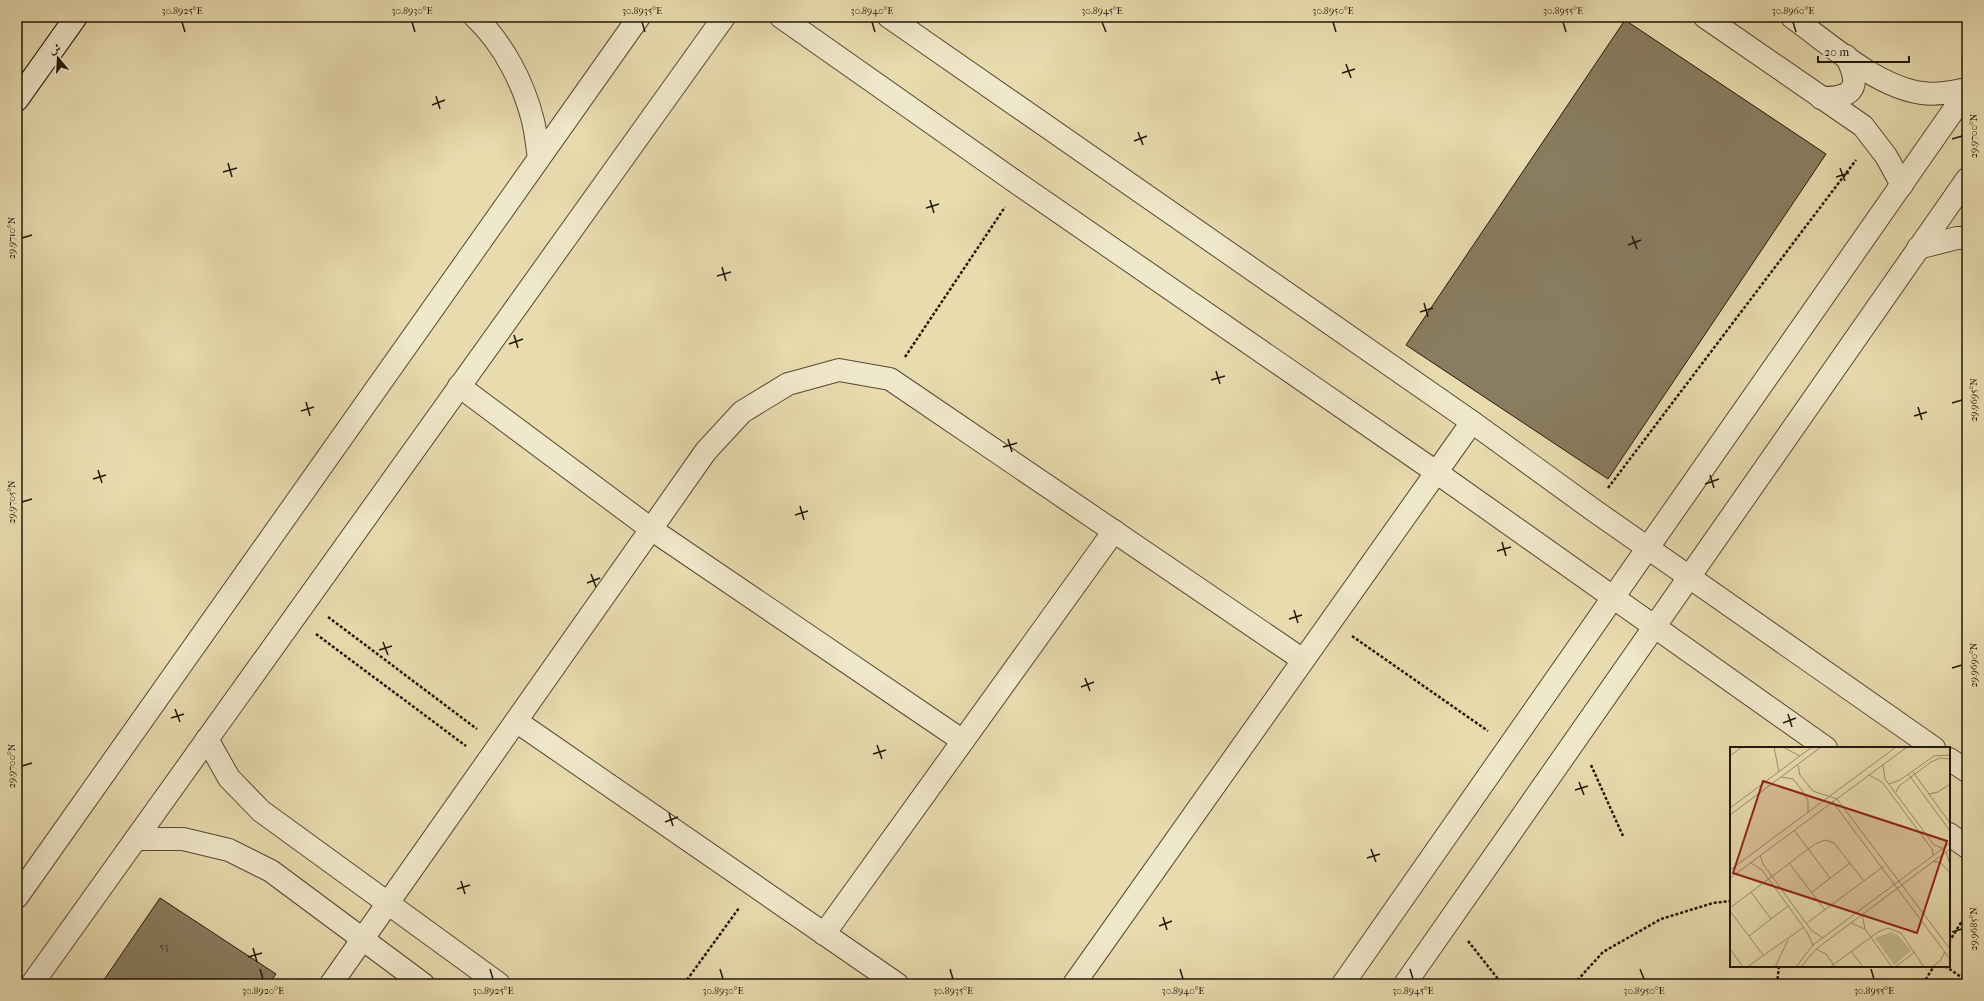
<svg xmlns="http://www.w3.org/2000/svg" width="1984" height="1001" font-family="'IM FELL French Canon',Amiri,serif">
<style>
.building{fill:#897d60;stroke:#22180b}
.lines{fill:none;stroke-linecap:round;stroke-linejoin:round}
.street-casing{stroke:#544934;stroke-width:24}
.secondary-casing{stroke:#22180b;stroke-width:24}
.path{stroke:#22180b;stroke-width:2.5;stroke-dasharray:3 2;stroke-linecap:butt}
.street{stroke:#f0e8ca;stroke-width:22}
.secondary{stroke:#f0e8ca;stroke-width:22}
.ticks{fill:none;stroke:#22180b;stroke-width:1.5}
.labels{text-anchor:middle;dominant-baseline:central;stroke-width:3;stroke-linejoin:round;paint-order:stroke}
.number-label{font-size:11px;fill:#3c3120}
.inset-road{fill:none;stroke:#998d6d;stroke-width:1}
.view{fill:#8f2418;fill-opacity:0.15;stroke:#8f2418;stroke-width:2}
.inset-edge{fill:none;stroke:#22180b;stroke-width:2}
.neatline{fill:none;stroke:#22180b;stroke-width:1.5}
.ticks-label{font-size:10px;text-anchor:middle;fill:#22180b}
</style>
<rect width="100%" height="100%" fill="#e8dbae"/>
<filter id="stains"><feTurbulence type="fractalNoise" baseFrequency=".005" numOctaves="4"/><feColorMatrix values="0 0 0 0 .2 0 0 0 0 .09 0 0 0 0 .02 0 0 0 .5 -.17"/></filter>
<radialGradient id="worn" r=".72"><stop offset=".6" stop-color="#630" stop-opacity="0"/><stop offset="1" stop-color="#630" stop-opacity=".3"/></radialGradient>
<g class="building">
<polygon points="1625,20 1826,154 1608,479 1406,345"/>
<polygon points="160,898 276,974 269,984 101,984"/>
</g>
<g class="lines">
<g class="street-casing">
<g id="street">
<path d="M475,17C503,43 524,84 533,121C536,133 537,146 539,158"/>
<polyline points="781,17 1020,185 1436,472 1826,748"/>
<polyline points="889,17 1472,422 1592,509 1934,748"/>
<polyline points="1705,17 1863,126 1886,156 1902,185"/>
<path d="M1792,17C1828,43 1877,87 1922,93C1937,95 1952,92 1967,89"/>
<path d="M1821,98C1854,99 1862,86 1846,56"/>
<polyline points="1918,248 1957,238 1967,238"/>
<polyline points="459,386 651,529 963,741"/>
<polyline points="516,721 897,984"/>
<polyline points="207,739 229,778 261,811 499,984"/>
<polyline points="1949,759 1967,771"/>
<polyline points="1949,834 1967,847"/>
<polyline points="136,839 183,839 229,850 271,871 423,984"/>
<polyline points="17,897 639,17"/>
<polyline points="824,934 1114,531"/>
<polyline points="32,984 724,17"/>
<polyline points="331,984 706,451 742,412 788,384 839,370 890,379 1303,660"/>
<polyline points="1074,984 1472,422"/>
<polyline points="1343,984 1967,91"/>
<polyline points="1405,984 1967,179"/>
</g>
</g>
<g class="secondary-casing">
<polyline id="secondary" points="17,100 76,17"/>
</g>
<g class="path">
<polyline points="905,357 1005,207"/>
<polyline points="1608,488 1856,160"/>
<polyline points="328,617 477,729"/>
<polyline points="316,634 466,746"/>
<polyline points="1352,636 1488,731"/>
<polyline points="1591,765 1623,836"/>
<polyline points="1468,941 1502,984"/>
<polyline points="1949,942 1967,913"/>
<polyline points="1945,966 1967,981"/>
<polyline points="684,984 739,908"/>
<polyline points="1574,984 1603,952 1661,919 1713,903 1731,901"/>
<polyline points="1777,984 1779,966"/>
<polyline points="1923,984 1934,966"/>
</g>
<use href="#street" class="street"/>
<use href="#secondary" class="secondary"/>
</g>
<path class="ticks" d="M182,22L185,32M412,22L415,32M642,22L645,32M872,22L875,32M1102,22L1106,32M1333,22L1336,32M1563,22L1566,32M1793,22L1796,32M1346,64L1351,78M1342,73L1355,69M436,96L440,109M432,105L445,100M1138,132L1143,145M1952,139L1962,136M1134,141L1147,136M228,163L232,177M1840,168L1845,181M223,172L237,168M1836,177L1849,173M930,200L934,213M926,208L939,204M1632,236L1637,249M22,238L32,235M1628,245L1641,240M722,267L726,281M717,276L731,272M1424,303L1428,317M1420,312L1433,308M514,335L518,348M509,344L523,339M1216,371L1220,384M1211,380L1225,376M306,402L310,416M1952,403L1962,400M1918,407L1922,420M301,411L314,407M1914,416L1927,412M1008,439L1012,452M1003,447L1017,443M98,470L102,483M1710,475L1714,488M93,479L106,475M1705,484L1719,479M22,502L32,499M800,506L804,520M795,515L808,511M1502,542L1506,556M1497,551L1511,547M591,574L596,587M587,583L600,578M1294,610L1298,623M1289,619L1302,615M383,642L388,655M379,650L392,646M1952,668L1962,665M1085,678L1090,691M1081,687L1094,682M175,709L180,722M1788,714L1792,727M171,718L184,714M1783,723L1796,718M877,745L882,759M873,754L886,750M22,766L32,763M1579,782L1584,795M1575,790L1588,786M669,813L673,826M665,822L678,817M1371,849L1376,862M1367,858L1380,854M461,881L465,894M457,889L470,885M1163,917L1167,930M1159,926L1172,921M1952,932L1962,929M253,948L257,962M248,957L262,953M260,969L263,979M490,969L493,979M720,969L723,979M950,969L953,979M1180,969L1183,979M1410,969L1413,979M1640,969L1644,979M1871,969L1874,979"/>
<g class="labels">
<g class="number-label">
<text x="164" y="946">53</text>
</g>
</g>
<g transform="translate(1730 747)">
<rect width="220" height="220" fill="#e8dbae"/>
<path d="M161,185L168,188L181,204L164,218L145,191Z" fill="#c6ba92"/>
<path class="inset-road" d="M44,0L49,25M53,0L70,9M0,9L12,0M68,18L70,28L83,44L107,52L220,202M153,18L155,32L204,98L212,101M183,25L220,76M139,28L152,35L202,102L203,108M179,28L220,84M51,30L63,32L71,42L78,54V65M159,37L170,33L204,9L220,8M166,45L169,39L201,15L210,11L220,12M199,47L208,45L220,37M102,54L220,212M0,61L82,0M0,68L91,0M64,83L100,131M216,105L220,118M30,108L33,117L81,183L93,191M203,114L211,116L220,126M21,116L32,123L77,185L83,198M59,116L95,163M0,123L166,0M0,131L177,0M21,145L41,172M82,145L120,116M0,161L85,97L95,93L104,96L134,134M0,164L33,208M132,168L135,182L162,220M77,176L154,119M121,176L135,182M19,189L58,159M0,202L13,220M86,202L96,207L105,220M121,204L133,220M17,220L74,180M45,220L58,193M66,220L83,198L220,96M71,220L86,202L220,102M100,220L148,185L158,181L171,186L194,220M165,220L185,205M202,220L210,214L215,205"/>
<path class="view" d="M33,34L217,94L187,186L3,126Z"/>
<rect width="220" height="220" class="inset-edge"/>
</g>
<rect width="1984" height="1001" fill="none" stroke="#e8dbae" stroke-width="44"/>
<g transform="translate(58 58) rotate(342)" stroke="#f0e8ca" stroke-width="3" paint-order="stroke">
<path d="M0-3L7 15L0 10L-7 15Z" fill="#22180b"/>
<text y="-6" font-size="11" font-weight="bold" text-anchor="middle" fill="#22180b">ش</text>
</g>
<path d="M1818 56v6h91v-6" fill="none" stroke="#22180b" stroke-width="2"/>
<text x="1824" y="56" font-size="12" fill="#22180b" stroke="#f0e8ca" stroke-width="3" paint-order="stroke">20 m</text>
<rect x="22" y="22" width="1940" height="957" class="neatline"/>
<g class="ticks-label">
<text x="182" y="14">30.8925°E</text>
<text x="412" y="14">30.8930°E</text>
<text x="642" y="14">30.8935°E</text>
<text x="872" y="14">30.8940°E</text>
<text x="1102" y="14">30.8945°E</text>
<text x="1333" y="14">30.8950°E</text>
<text x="1563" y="14">30.8955°E</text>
<text x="1793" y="14">30.8960°E</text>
<text transform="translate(1973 136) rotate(-90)" y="4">29.9700°N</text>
<text transform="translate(11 238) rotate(-90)" y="4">29.9710°N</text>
<text transform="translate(1973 400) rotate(-90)" y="4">29.9695°N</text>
<text transform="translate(11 502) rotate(-90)" y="4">29.9705°N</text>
<text transform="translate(1973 665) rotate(-90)" y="4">29.9690°N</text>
<text transform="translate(11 766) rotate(-90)" y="4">29.9700°N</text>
<text transform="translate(1973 929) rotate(-90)" y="4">29.9685°N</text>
<text x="263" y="994">30.8920°E</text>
<text x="493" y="994">30.8925°E</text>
<text x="723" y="994">30.8930°E</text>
<text x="953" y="994">30.8935°E</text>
<text x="1183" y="994">30.8940°E</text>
<text x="1413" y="994">30.8945°E</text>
<text x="1644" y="994">30.8950°E</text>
<text x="1874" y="994">30.8955°E</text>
</g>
<rect width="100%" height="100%" filter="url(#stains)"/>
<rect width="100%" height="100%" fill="url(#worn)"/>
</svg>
